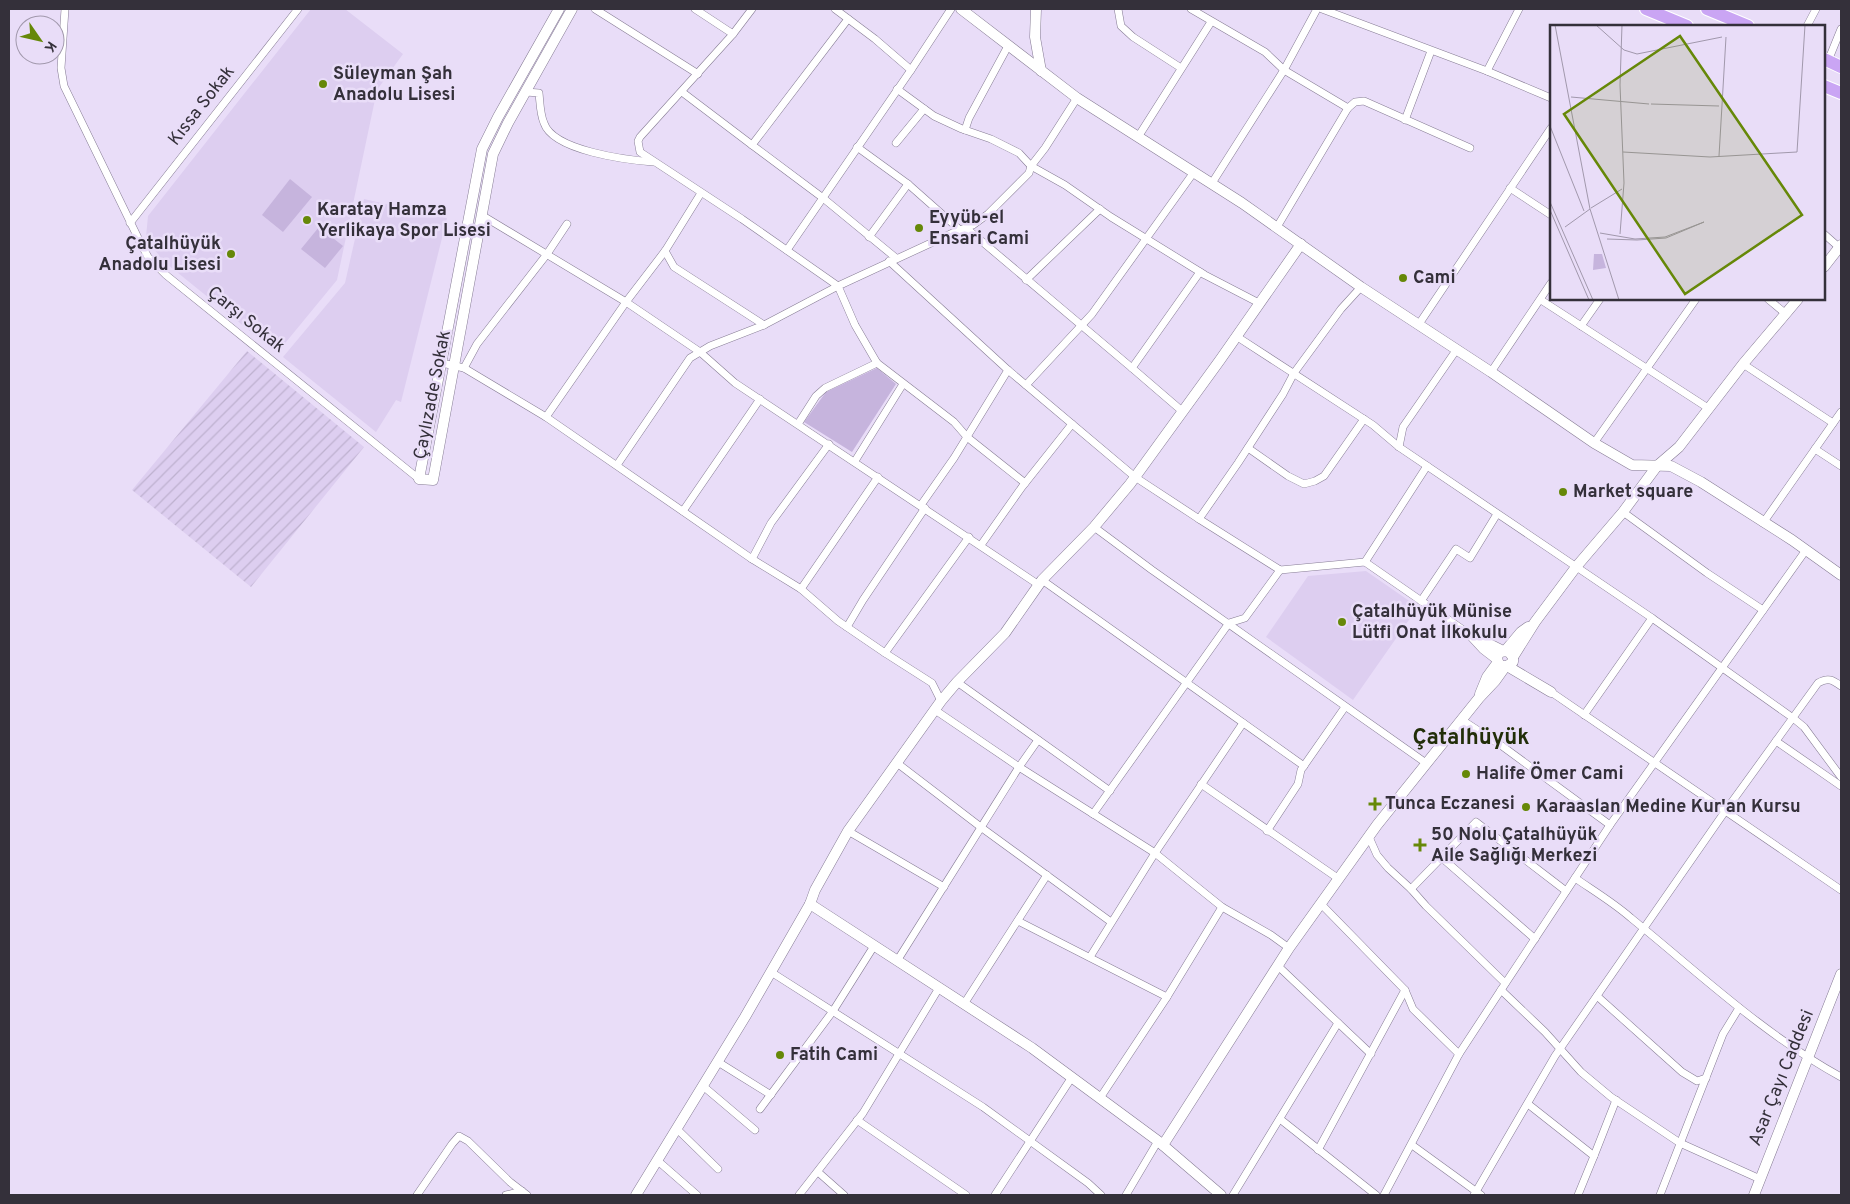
<svg xmlns="http://www.w3.org/2000/svg" width="1850" height="1204" font-family="Overpass,sans-serif">
<style>
.built{fill:#ddcef0}
.industrial{fill:url(#industrial-furrows)}
.green{fill:#c6b4dd}
.lines{fill:none;stroke-linecap:round;stroke-linejoin:round}
.street-casing{stroke:#867c94;stroke-width:8}
.secondary-casing{stroke:#867c94;stroke-width:11}
.highway-casing{stroke:#fff;stroke-width:14}
.street{stroke:#fff;stroke-width:7}
.secondary{stroke:#fff;stroke-width:10}
.highway{stroke:#caa5f4;stroke-width:12}
.poi-dot{fill:#668808;stroke:#e9ddf8;stroke-width:2}
.labels{text-anchor:middle;dominant-baseline:central;stroke-width:5;stroke-linejoin:round;paint-order:stroke}
.poi-label{font-size:18px;font-weight:bold;fill:#34303a;stroke:#e9ddf8;text-anchor:start}
.street-label{font-size:18px;fill:#34303a;stroke:#e9ddf8}
.district-label{font-size:22px;font-weight:bold;fill:#222e09;stroke:#e9ddf8}
.inset-road{fill:none;stroke:#a198ac;stroke-width:1}
.view{fill:#668808;fill-opacity:0.15;stroke:#668808;stroke-width:2.5}
.inset-edge{fill:none;stroke:#34303a;stroke-width:2.5}
</style>
<defs>
<pattern id="industrial-furrows" width="10" height="10" patternUnits="userSpaceOnUse" patternTransform="scale(1.25)"><rect width="10" height="10" fill="#ddcef0"/><path d="M-1 1l2-2M0 10L10 0M9 11l2-2" fill="none" stroke="#beb1cf"/></pattern>
</defs>
<rect width="100%" height="100%" fill="#e9ddf8"/>
<g class="built">
<polygon points="311,9 345,9 403,54 377,90 337,280 277,353 162,260 146,237 148,216"/>
<polygon points="364,199 447,218 401,402 396,400 376,432 283,357 345,283"/>
<polygon points="1366,571 1418,607 1353,700 1266,637 1308,576"/>
</g>
<polygon class="industrial" points="247,351 364,447 251,587 132,490"/>
<g class="green">
<polygon points="290,179 312,197 283,232 262,215"/>
<polygon points="319,227 343,246 325,268 301,249"/>
<polygon points="877,368 896,384 852,452 804,422 826,392"/>
</g>
<g class="lines">
<g class="street-casing">
<g id="street">
<polyline points="65,9 61,68 64,86 141,244 148,257 166,275 419,479"/>
<polyline points="595,9 698,74"/>
<polyline points="1118,9 1121,26 1133,37 1181,68"/>
<polyline points="1191,9 1265,52 1284,70 1348,108 1355,102 1364,101 1470,148"/>
<polyline points="1322,9 1487,71 1551,98"/>
<polyline points="848,19 752,145 823,198 896,258"/>
<polyline points="1807,26 1816,9"/>
<polyline points="733,34 752,9"/>
<polyline points="1828,61 1841,29"/>
<polyline points="911,70 951,9"/>
<polyline points="1487,71 1519,9"/>
<polyline points="897,89 934,116 962,129 991,139 1019,153 1031,166 1065,185 1111,217 1205,275 1259,303"/>
<path d="M526,92L539,93C540,102 540,114 544,123C553,151 628,160 653,162"/>
<polyline points="682,92 752,145"/>
<polyline points="1405,120 1431,51"/>
<polyline points="965,130 969,118 1008,46"/>
<polyline points="1138,137 1211,22"/>
<polyline points="896,143 924,109"/>
<polyline points="857,147 908,184 960,230"/>
<polyline points="1212,183 1284,70 1317,9"/>
<polyline points="1510,188 1551,215"/>
<polyline points="701,193 665,251 674,267 764,325"/>
<polyline points="483,216 626,302 700,352 735,383 1039,585"/>
<polyline points="130,223 298,9"/>
<polyline points="1277,227 1348,108"/>
<polyline points="966,228 1132,368"/>
<polyline points="1824,234 1841,249"/>
<polyline points="869,237 908,184"/>
<polyline points="787,250 911,70 875,39 835,9"/>
<polyline points="889,261 1008,370"/>
<polyline points="1026,280 1100,209"/>
<polyline points="1768,299 1786,314"/>
<polyline points="1541,300 1708,408"/>
<polyline points="1419,324 1551,128"/>
<polyline points="1581,326 1600,299"/>
<polyline points="1236,336 1373,425 1399,447 1652,618 1793,718 1804,727 1841,777"/>
<polyline points="442,363 464,368 546,417 752,559 801,589 838,621 885,653 969,537"/>
<polyline points="1743,364 1833,423"/>
<polyline points="464,368 477,344 547,254 567,224"/>
<polyline points="1491,372 1551,283"/>
<polyline points="1026,385 1092,314 1194,172"/>
<polyline points="1182,411 1132,368 1200,272"/>
<polyline points="546,417 626,302 665,251"/>
<polyline points="798,424 816,396 825,388 877,363"/>
<polyline points="1594,443 1696,299"/>
<polyline points="1399,447 1403,427 1457,349"/>
<polyline points="1248,448 1288,476 1304,484 1315,481 1324,476 1364,419"/>
<polyline points="1815,449 1841,466"/>
<polyline points="855,461 903,384"/>
<polyline points="617,465 690,358 710,346 764,325 838,286 742,219 640,152 638,141 640,137 733,34 695,9"/>
<polyline points="1025,483 967,437 954,422 877,363 855,325 838,286 957,231 973,225 988,214 1029,173 1031,166 1045,148 1077,98"/>
<polyline points="921,505 954,458 1008,370 1135,477 1199,519 1238,463 1283,394 1294,373 1341,309 1361,287"/>
<polyline points="683,511 760,399"/>
<polyline points="1623,512 1707,573 1763,610"/>
<polyline points="1199,519 1280,570 1365,562 1472,636"/>
<polyline points="1763,523 1841,412"/>
<polyline points="1094,527 1152,570 1426,763"/>
<polyline points="981,545 1022,487 1072,424"/>
<polyline points="752,559 771,523 829,444"/>
<polyline points="1365,562 1427,466"/>
<polyline points="1042,580 1304,766"/>
<polyline points="801,589 878,477"/>
<polyline points="1421,601 1456,549 1470,558 1497,514"/>
<polyline points="847,627 863,600 925,508"/>
<polyline points="885,653 932,683 941,701"/>
<polyline points="957,682 1110,791"/>
<polyline points="1551,692 1841,890"/>
<polyline points="935,710 1019,767 1155,853 1222,907 1271,935 1289,948"/>
<polyline points="1584,715 1652,618"/>
<polyline points="1462,720 1502,746 1610,825"/>
<polyline points="1776,741 1841,786"/>
<polyline points="897,763 982,828 1111,922"/>
<polyline points="1201,784 1339,879"/>
<polyline points="1093,814 1229,623 1245,618 1280,570"/>
<polyline points="848,831 944,887"/>
<polyline points="1267,831 1298,784 1301,770 1345,707"/>
<polyline points="1369,837 1377,855 1388,868 1411,889 1426,906 1505,983"/>
<polyline points="1441,857 1535,939"/>
<path d="M1575,878C1594,891 1614,903 1631,918C1700,974 1763,1034 1841,1077"/>
<polyline points="1411,889 1476,822 1566,891"/>
<polyline points="1321,904 1405,990 1413,1009 1459,1054"/>
<polyline points="1018,921 1167,997"/>
<polyline points="1090,957 1155,853 1243,723"/>
<polyline points="897,961 1019,767 1038,740"/>
<polyline points="1278,966 1371,1054"/>
<polyline points="771,972 983,1107 1088,1183 1101,1195"/>
<polyline points="1501,990 1545,1032 1581,1072 1611,1097 1680,1143 1760,1179"/>
<polyline points="1597,996 1682,1072 1697,1081 1706,1078"/>
<polyline points="964,1004 1047,875"/>
<polyline points="718,1062 771,1095"/>
<polyline points="703,1086 755,1130"/>
<polyline points="1100,1098 1167,997 1222,907"/>
<polyline points="1528,1104 1594,1156 1578,1195"/>
<polyline points="760,1109 833,1011 874,946"/>
<polyline points="1280,1119 1376,1195"/>
<polyline points="857,1120 966,1195"/>
<polyline points="677,1129 718,1169"/>
<polyline points="1412,1145 1481,1195"/>
<polyline points="1318,1150 1405,990"/>
<polyline points="1594,1156 1616,1100"/>
<polyline points="658,1161 697,1195"/>
<polyline points="818,1172 844,1195"/>
<polyline points="417,1195 452,1144 459,1136 468,1141 510,1182 527,1195"/>
<polyline points="506,1195 522,1191"/>
<polyline points="799,1195 863,1113 939,988"/>
<polyline points="995,1195 1072,1077"/>
<polyline points="1126,1195 1158,1141"/>
<polyline points="1233,1195 1338,1023"/>
<polyline points="1384,1195 1459,1054 1501,990 1610,825 1806,550"/>
<path d="M1474,1195L1555,1056L1726,810L1818,683C1828,677 1833,680 1841,686"/>
<polyline points="1660,1195 1723,1034 1739,1008"/>
</g>
</g>
<g class="secondary-casing">
<g id="secondary">
<polyline points="559,9 498,117 482,149 419,479 433,480 493,154 508,123 572,9"/>
<polyline points="961,9 1077,98 1242,203 1361,287 1491,372 1594,443 1632,465 1671,466 1701,482 1792,540 1841,575"/>
<polyline points="1036,9 1035,37 1041,71"/>
<polyline points="1824,267 1841,245"/>
<polyline points="1472,636 1484,649 1497,659"/>
<polyline points="1477,638 1503,651"/>
<polyline points="1505,651 1521,632 1528,627"/>
<polyline points="1513,657 1535,622 1576,567 1623,512 1657,466 1679,447 1743,364 1798,299"/>
<polyline points="1507,666 1551,692"/>
<polyline points="1480,694 1487,677 1498,662 1497,657 1500,652 1508,651 1513,657 1513,662 1507,666 1501,666 1498,662"/>
<polyline points="810,904 1032,1048 1158,1141 1221,1195"/>
<polyline points="1163,1145 1289,948 1377,825 1479,698 1495,681 1505,667"/>
<polyline points="636,1195 745,1017 810,904 815,890 848,831 941,701 957,682 1005,633 1042,580 1094,527 1130,484 1220,360 1301,244"/>
<polyline points="1754,1195 1841,974"/>
</g>
</g>
<g class="highway-casing">
<g id="highway">
<polyline points="1646,9 1687,26"/>
<polyline points="1707,9 1748,26"/>
<polyline points="1824,59 1841,67"/>
<polyline points="1824,86 1841,93"/>
</g>
</g>
<use href="#street" class="street"/>
<use href="#secondary" class="secondary"/>
<use href="#highway" class="highway"/>
</g>
<g class="poi-dot">
<circle cx="323" cy="84" r="5"/>
<circle cx="307" cy="220" r="5"/>
<circle cx="919" cy="228" r="5"/>
<circle cx="231" cy="254" r="5"/>
<circle cx="1403" cy="278" r="5"/>
<circle cx="1563" cy="492" r="5"/>
<circle cx="1342" cy="622" r="5"/>
<circle cx="1466" cy="774" r="5"/>
<path d="M1372.5 796.5h5v5h5v5h-5v5h-5v-5h-5v-5h5z"/>
<circle cx="1526" cy="807" r="5"/>
<path d="M1417.5 837.5h5v5h5v5h-5v5h-5v-5h-5v-5h5z"/>
<circle cx="780" cy="1055" r="5"/>
</g>
<g class="labels">
<g class="poi-label">
<text x="333" y="74">Süleyman Şah<tspan x="333" dy="21">Anadolu Lisesi</tspan></text>
<text x="317" y="210">Karatay Hamza<tspan x="317" dy="21">Yerlikaya Spor Lisesi</tspan></text>
<text x="929" y="218">Eyyüb-el<tspan x="929" dy="21">Ensari Cami</tspan></text>
<text x="221" y="244" text-anchor="end">Çatalhüyük<tspan x="221" dy="21">Anadolu Lisesi</tspan></text>
<text x="1413" y="278">Cami</text>
<text x="1573" y="492">Market square</text>
<text x="1352" y="612">Çatalhüyük Münise<tspan x="1352" dy="21">Lütfi Onat İlkokulu</tspan></text>
<text x="1476" y="774">Halife Ömer Cami</text>
<text x="1385" y="804">Tunca Eczanesi</text>
<text x="1536" y="807">Karaaslan Medine Kur'an Kursu</text>
<text x="1431" y="835">50 Nolu Çatalhüyük<tspan x="1431" dy="21">Aile Sağlığı Merkezi</tspan></text>
<text x="790" y="1055">Fatih Cami</text>
</g>
<g class="street-label">
<text transform="translate(202 106) rotate(-52)">Kıssa Sokak</text>
<text transform="translate(246 320) rotate(39)">Çarşı Sokak</text>
<text transform="translate(433 395) rotate(-79)">Çaylızade Sokak</text>
<text transform="translate(1782 1078) rotate(-68)">Asar Çayı Caddesi</text>
</g>
<g class="district-label">
<text x="1471" y="738">Çatalhüyük</text>
</g>
</g>
<g transform="translate(1550 25)">
<rect width="275" height="275" fill="#e9ddf8"/>
<path d="M44,229H52L56,243L43,245Z" fill="#c6b4dd"/>
<path class="inset-road" d="M5,0L40,184L69,275M46,0L74,25L87,29L172,12M21,72L99,79M101,79L169,81M0,101L34,186M73,127L160,132L247,127L255,0M169,131L176,12M0,177L43,275M41,183L72,164M0,185L39,275M15,202L40,184M50,208L85,214L115,212L154,197L116,213L87,215L57,214M70,209L74,158L70,60L72,0"/>
<path class="view" d="M130,11L252,190L135,269L14,89Z"/>
<rect width="275" height="275" class="inset-edge"/>
</g>
<rect width="1850" height="1204" fill="none" stroke="#34303a" stroke-width="20"/>
<g transform="translate(40 40) rotate(124)"><circle r="24" fill="#e9ddf8" stroke="#a198ac"/>
<path d="M0-4L9 19L0 12L-9 19Z" fill="#668808"/>
<text y="-8" font-size="14" font-weight="bold" text-anchor="middle" fill="#34303a">K</text>
</g>
</svg>
